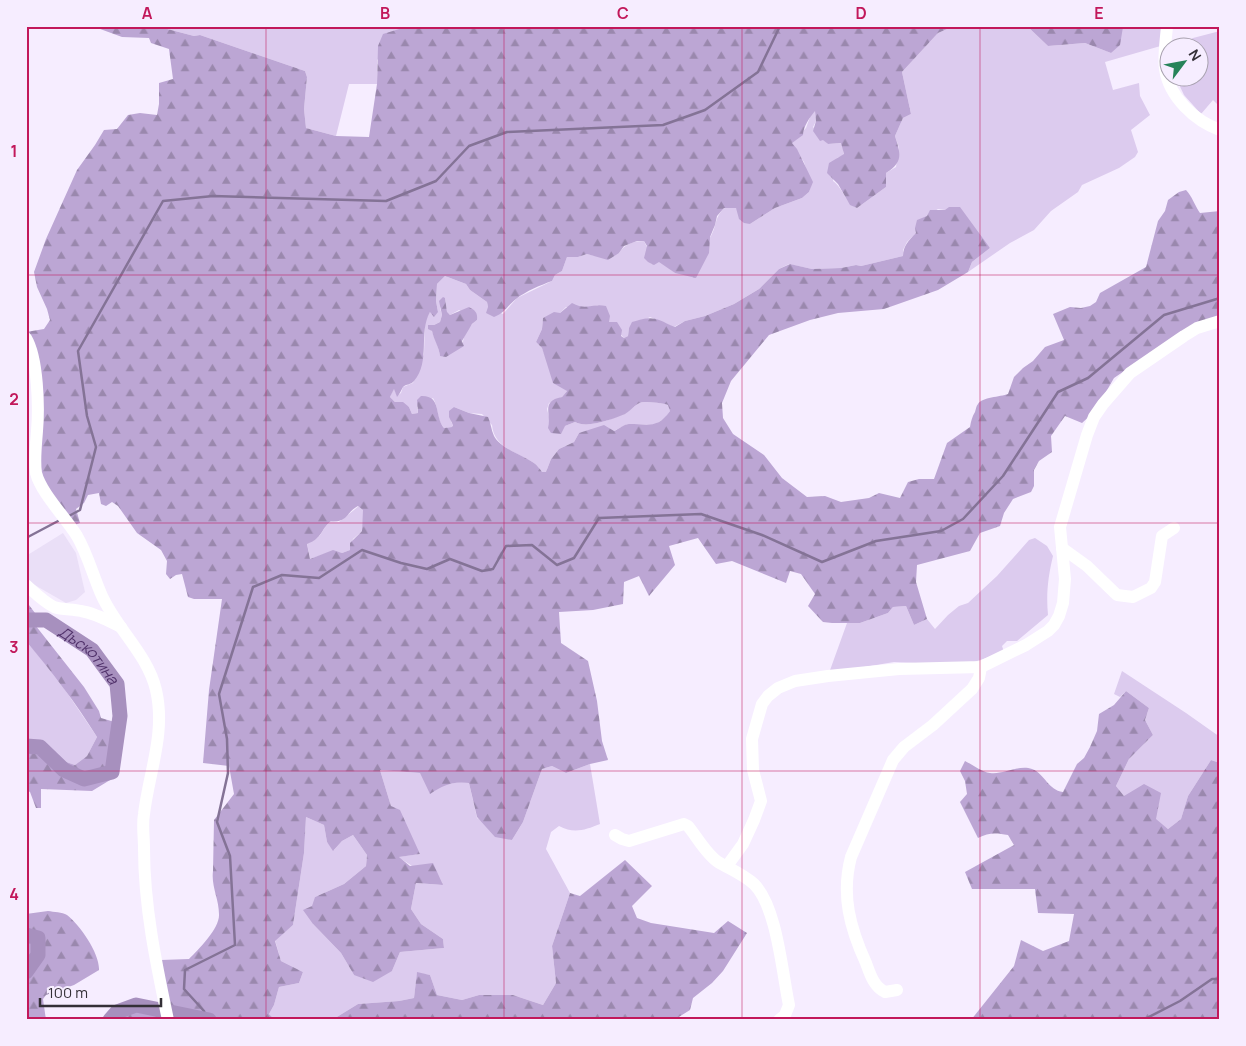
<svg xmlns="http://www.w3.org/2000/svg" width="1246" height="1046" font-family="Manrope,sans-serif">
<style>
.built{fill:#eadff7}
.grass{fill:#dccbee;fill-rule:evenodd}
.forest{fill:url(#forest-firs);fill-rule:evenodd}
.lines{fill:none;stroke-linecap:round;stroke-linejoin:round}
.stream{stroke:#847396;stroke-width:2.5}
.river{stroke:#a790be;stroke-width:15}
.minor{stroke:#fff;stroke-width:12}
.grid{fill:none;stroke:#c2185b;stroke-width:1;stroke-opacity:0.55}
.labels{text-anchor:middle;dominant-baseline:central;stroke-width:5;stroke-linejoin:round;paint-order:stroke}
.water-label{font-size:15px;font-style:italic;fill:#50316a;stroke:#f6edff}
.neatline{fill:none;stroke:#c2185b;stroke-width:2}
.grid-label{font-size:16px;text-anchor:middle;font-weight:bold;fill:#c2185b}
</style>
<defs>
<pattern id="forest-firs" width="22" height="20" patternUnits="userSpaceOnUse" patternTransform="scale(1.25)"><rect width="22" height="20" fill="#bca6d4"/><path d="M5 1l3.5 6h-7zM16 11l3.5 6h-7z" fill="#9a88ad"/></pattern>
</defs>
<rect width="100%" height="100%" fill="#f6edff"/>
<polygon class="built" points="63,533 76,553 85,592 76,600 66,603 26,580 26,556"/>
<g class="grass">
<polygon points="156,26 409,26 377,60 377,84 349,84 336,136 306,128 304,109 307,77 305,71 200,35 194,36"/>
<path d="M954,26H1027L1048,46L1085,43L1111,53L1123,26H1166L1164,45L1105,62L1113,90L1139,83L1140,96L1150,115L1131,130L1138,152L1135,157L1119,168L1082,185L1078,192L1051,211L1034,230L1010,243L968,272L972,262L990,248L980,237L945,210L938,209L927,216L916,233L907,242L903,250V256L861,266L856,265L841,268L812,269L789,264L779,269L759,289L734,304L705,316L685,321L674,327L650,317L629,328L628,336L624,338L609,322L598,305L586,308L566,307L560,313L543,318L542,329L536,342L542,348L547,361L567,391L562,397L549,403L547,409L550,421L565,426L575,422C587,429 613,419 625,413C632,410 636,402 645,402C650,402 664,403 669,405L670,411L665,418L654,425L627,424L614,431L579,433L574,442L559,449L551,459L546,472H542C540,469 537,465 534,463C517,452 494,448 492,425L482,414L469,413L454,407L451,422L453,424L452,427L444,428C436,419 439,408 433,398L417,407L418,413L412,414L409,407L395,402L390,397L394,388L397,396L401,393L403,387L413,383L424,354L425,320L430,312H438L436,301L437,284L445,276L466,284L470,290L487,302L488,307L503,314L517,298L552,281L555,275L562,271L567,257H578L587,254L595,256L619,253C625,244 633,241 644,241C650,256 663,263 675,273C685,263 704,247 711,236C717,225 714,219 724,208H736L750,224L775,208L802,198L809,192L811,186L804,162L791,143L806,128L810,117L815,110L816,121L813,127L828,144L842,143L844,155L837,158L833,181C844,189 845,203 857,208L886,187V173L896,167L899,148L895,136L903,118L911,114L902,72L938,33ZM445,298L447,313L450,315L459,310L477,320C469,326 462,336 463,346L440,356C439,347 433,333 429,325H434L440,322L442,315L440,308Z"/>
<polygon points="1220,31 1220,102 1217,104 1213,100 1201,114 1184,95 1176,78 1198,78 1198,48 1175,47 1193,38"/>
<path d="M359,506L364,510L362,531L353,539L350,550L342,553L333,551L310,559L307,543C324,538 320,530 331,521L339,522Z"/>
<path d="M1035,538L1047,546L1053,556C1048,577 1046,594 1048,615L1017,641H1007L1002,646L1004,652L974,662L938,664L894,662L829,673L847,623H860L888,613L893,607L906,606L914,625L927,619L935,629L948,615L959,606L968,603L997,576L1029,540Z"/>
<polygon points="26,641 55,675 97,737 87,756 75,765 26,748"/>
<polygon points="1122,671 1186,713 1220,737 1220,763 1211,760 1188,796 1181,819 1168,829 1124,796 1116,786 1129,759 1153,735 1145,720 1149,708 1126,691 1120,697 1114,694"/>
<path d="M590,764L600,824C585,830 574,834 559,826L551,832L546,849L570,893L552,946L556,983L543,1005L513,995H479L462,1000L437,995L430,975L417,973L414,998L399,1001L358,1004L332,1020H275L269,1014L274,1005L279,987L299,983L303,972L281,961L275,940L293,925L304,853L306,817L324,825L327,842L334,850L342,841L353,835L367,855L366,866L344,884L315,897L313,924L341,953L354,975L392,971L400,952L444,948L443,939L421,924L411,909L416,883L442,885L398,857L420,854L391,806L380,770L420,773L446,784L461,782L469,783L477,818L512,840L523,822L542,769L552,766L566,773Z"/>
</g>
<g class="forest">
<path d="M92,26H156L194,36L200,35L305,71L307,77L304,109L306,128L336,136L369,137L377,84L378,46L383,34L409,26H442L457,29L458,26H954L938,33L902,72L911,114L903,118L895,136C901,155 903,162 886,173V187L857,208L850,205L838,184L827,173L829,163L844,154L841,143L828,144L823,140L820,141L813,131L816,121L815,111C810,117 803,127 803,135L792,143L797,149L813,182L809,192L802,198L775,208L750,224L744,223L739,219L736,208H724L717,216L715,225L710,237L709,253L696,278L675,273L659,262L654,265L648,262L644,258L647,246L644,241H637L624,246L619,253L608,260L587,254L578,257H567L562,271L555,275L552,281C541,285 526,291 516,299C507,306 505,313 494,317L486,313L488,307L487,302L470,290L466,284L445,276L437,284L436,301L438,312L434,317L430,312C418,333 431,361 414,381C411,385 406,384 403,387C401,390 400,394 397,397L394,389L390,397L395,402H403L409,407L412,414L418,413L417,400L421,396C442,395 434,416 444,428L452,427L453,425L449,417V411L454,407L469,413L488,417C491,423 491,430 494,436C500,448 522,455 534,463C537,465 540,469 542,472H546L551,459L559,449L574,442L579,433L604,425L614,431C619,429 624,424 629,424C649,424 657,429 670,411L668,405C664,403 650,402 645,402C636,402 632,410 625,414C613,419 587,429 575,422L565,426L561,434L551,433L548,428C552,414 540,401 562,397L567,391L553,383L542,348L536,342L542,329L543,318L554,312L560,313L572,303C587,311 591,303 606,306L610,316L609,322H617L622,330L621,336L624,338L628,336L629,328L632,322C653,315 655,318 675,327L685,321L705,316L734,304L759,289L779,269L790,264L812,269L841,268L856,265L861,266L903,256C903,246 909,240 916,233L915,228L917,220L927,216L930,210H945L949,207H960L990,248L972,262L968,272L938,290L884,309L838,313L810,320L769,335L731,381L722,403L723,418L733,434L764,455L782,478L807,497L825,496L841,502L869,498L879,493L900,498L908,482L919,479H934L947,443L970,427C971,421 972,417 975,412C976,409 976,406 978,404C982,397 1000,397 1008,394L1014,377L1023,368L1033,361L1045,347L1064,340L1053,314L1070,307L1081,308L1090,306L1096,302L1100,293L1146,267L1158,221L1165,211L1168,200L1179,192L1186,190C1192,196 1195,206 1200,213L1220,211V316L1155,350L1114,378L1095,411L1082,423L1065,416L1051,436L1052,452L1039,461L1034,470V486L1031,492L1013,499L1004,513L1000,526L980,533L970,551L917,565L916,582L927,619L914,625L906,606L893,607L888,613L860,623H832L823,622L808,606L815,594L801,574L790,571L786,583L732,561L716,564L698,538L669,546L675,565L649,596L639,576L624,582L623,604L593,610L559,612L561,643L588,661L597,701L602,741L608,760L590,764L566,773L552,766L542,769L523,822L512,840L495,837L477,817L469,783C452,781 444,785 430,794L420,773L380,770L391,806L400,810L420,854L399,857L410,866L433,863L443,885L416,883L411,909L421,924L443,939L444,948L400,952L392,971L373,982L354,975L341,953L313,924L303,910L312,906L315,897L344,884L366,866L367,855L353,835L342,841L333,851L327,842L324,825L306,817L304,853L293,925L275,941L281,961L303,972L299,983L279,987L274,1005L269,1014L275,1020L172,1019L161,960L189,959C199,949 220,928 219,914C219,899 211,886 213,871L214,820L234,794L229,766L203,763L209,690L222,599H194L188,597L182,574L176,575L170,579L166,574L167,561L161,550L137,533L118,506L112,502L106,506L101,504L99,493L88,495L84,503L76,509L80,523L66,528L34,482L35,405L26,332L44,329L50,320L47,309L37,287L34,272L46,239L77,170L95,145L104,130L117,129L128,115L140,113L157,115L159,104V83L173,79L169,49L151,43L149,38L122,37ZM358,506L363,510L362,531L350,543V550L342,553L333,550L310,559L307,544C323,538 320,530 331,521C348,523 346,512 358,506Z"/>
<polygon points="1027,26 1123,26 1123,27 1120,45 1111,53 1085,43 1048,46"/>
<path d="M443,297L445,298L447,312L450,315L469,307C475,310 478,313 477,320L472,324L462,341L464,346L446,357L440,356C439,347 434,340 432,331L428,329V325H434L440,322L442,315L439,301Z"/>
<path d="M26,601L35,613L32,621L84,687L99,711L101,718L118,723L122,733L115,777L92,791L41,789V808H36L30,792L26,790V748L75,765L87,756L97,737C76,703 52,672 26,641Z"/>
<path d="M1126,691L1149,708L1145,720L1153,735L1129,759L1116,786L1124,796L1144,784L1161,793L1156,819L1168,829L1181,819L1188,796L1211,760L1220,763V1020H971L1014,966L1021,940L1043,951L1069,941L1074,914L1038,913L1035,889H972L965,872L1014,845L1008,835C997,833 989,832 978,838L960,802L967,794L965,781L960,771L965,761C973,765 982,772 990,773C1004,775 1019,764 1032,769C1045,774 1048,790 1063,792L1077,764L1084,758L1090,747L1097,731L1099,714L1114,705Z"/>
<polygon points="625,860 652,886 632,906 637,918 651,923 714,933 728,921 747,933 723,971 712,983 693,998 690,1010 674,1020 332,1020 358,1004 399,1001 414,998 417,972 430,975 437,995 462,1000 479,995 513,995 543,1005 556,983 552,946 570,893 580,896"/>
<path d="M48,911C54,912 62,912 67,915C80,925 100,954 99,970L74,985L46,995L43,999L46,1020H26V914Z"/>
<polygon points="147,1001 154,1003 157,1017 145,1017 136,1020 103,1020 128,1006"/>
</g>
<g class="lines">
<g class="stream">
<polyline points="67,517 80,510 96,447 87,416 78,351 163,201 213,196 386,201 436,181 469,146 507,132 663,125 705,110 758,72 780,26"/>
<polyline points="26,538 60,520"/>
<polyline points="206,1019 204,1011 184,989 185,970 235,945 230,856 217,822 228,773 227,739 219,694 253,587 282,575 319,578 362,550 401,563 427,569 450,559 482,571 493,569 506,546 532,545 557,565 574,558 599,518 701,514 762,535 822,562 876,541 941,531 963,519 1003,476 1058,392 1088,378 1164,315 1220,298"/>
<polyline points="1143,1020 1180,1001 1212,979 1220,979"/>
</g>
<g class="river">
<path id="s1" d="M26,620H46L92,650L117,684L120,716L112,772L84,779L64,770L40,747L26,746"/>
<polyline points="26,935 38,938 38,955 26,972"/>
<polyline points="110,1020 117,1012 136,1005 209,1020"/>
</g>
<g class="minor">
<path d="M1167,26C1166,40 1163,55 1165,69C1169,97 1195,121 1220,130"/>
<path d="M26,338C38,358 39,408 37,431C36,445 34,460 36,473C41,493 66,518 77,536C88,555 93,576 102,596C117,629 148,655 156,690C166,733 149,772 144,814C142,825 144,837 144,848C144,906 156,963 168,1020"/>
<polyline points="1062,548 1087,566 1117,595 1133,597 1151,588 1155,582 1162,536 1174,528"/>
<path d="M26,585C35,593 44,602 54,607C63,610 72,609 81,611C95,613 109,621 121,627"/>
<path d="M615,835L622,839L629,841L684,824L688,826C697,837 706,854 718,862C730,869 743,874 754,884C777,907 782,972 789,1005L785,1015L779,1020"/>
<polyline points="727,866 743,844 754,820 761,801 753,770 752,739 762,704 768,696 778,688 795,681 828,676 899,669 981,667 1026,645 1048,631 1054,625 1059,616 1063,603 1065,579 1060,527 1087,435 1094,417 1103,404 1130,373 1184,336 1197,328 1220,321"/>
<path d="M897,990L885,992C874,987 870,974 866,963C850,928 841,895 851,857L893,760L904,747L933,725L972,689L979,678L981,667"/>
</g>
</g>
<path class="grid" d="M266,26V1020M504,26V1020M742,26V1020M980,26V1020M26,275H1220M26,523H1220M26,771H1220"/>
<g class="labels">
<g class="water-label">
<text stroke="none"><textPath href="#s1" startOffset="76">Дъскотина</textPath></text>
</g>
</g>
<rect width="1246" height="1046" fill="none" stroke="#f6edff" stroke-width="55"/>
<g transform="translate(1184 62) rotate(58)"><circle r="24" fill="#f6edff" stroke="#a8a1af"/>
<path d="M0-4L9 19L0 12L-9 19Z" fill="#268359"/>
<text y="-8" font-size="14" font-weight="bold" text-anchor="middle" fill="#343037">N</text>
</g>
<path d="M40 998v8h121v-8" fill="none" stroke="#343037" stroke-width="2.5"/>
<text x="48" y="998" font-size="15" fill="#343037" stroke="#f6edff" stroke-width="4" paint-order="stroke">100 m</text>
<rect x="28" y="28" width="1190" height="990" class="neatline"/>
<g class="grid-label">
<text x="147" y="19">A</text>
<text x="385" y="19">B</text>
<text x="623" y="19">C</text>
<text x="861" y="19">D</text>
<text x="1099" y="19">E</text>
<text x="14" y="157">1</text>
<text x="14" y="405">2</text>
<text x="14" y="653">3</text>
<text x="14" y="900">4</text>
</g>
</svg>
